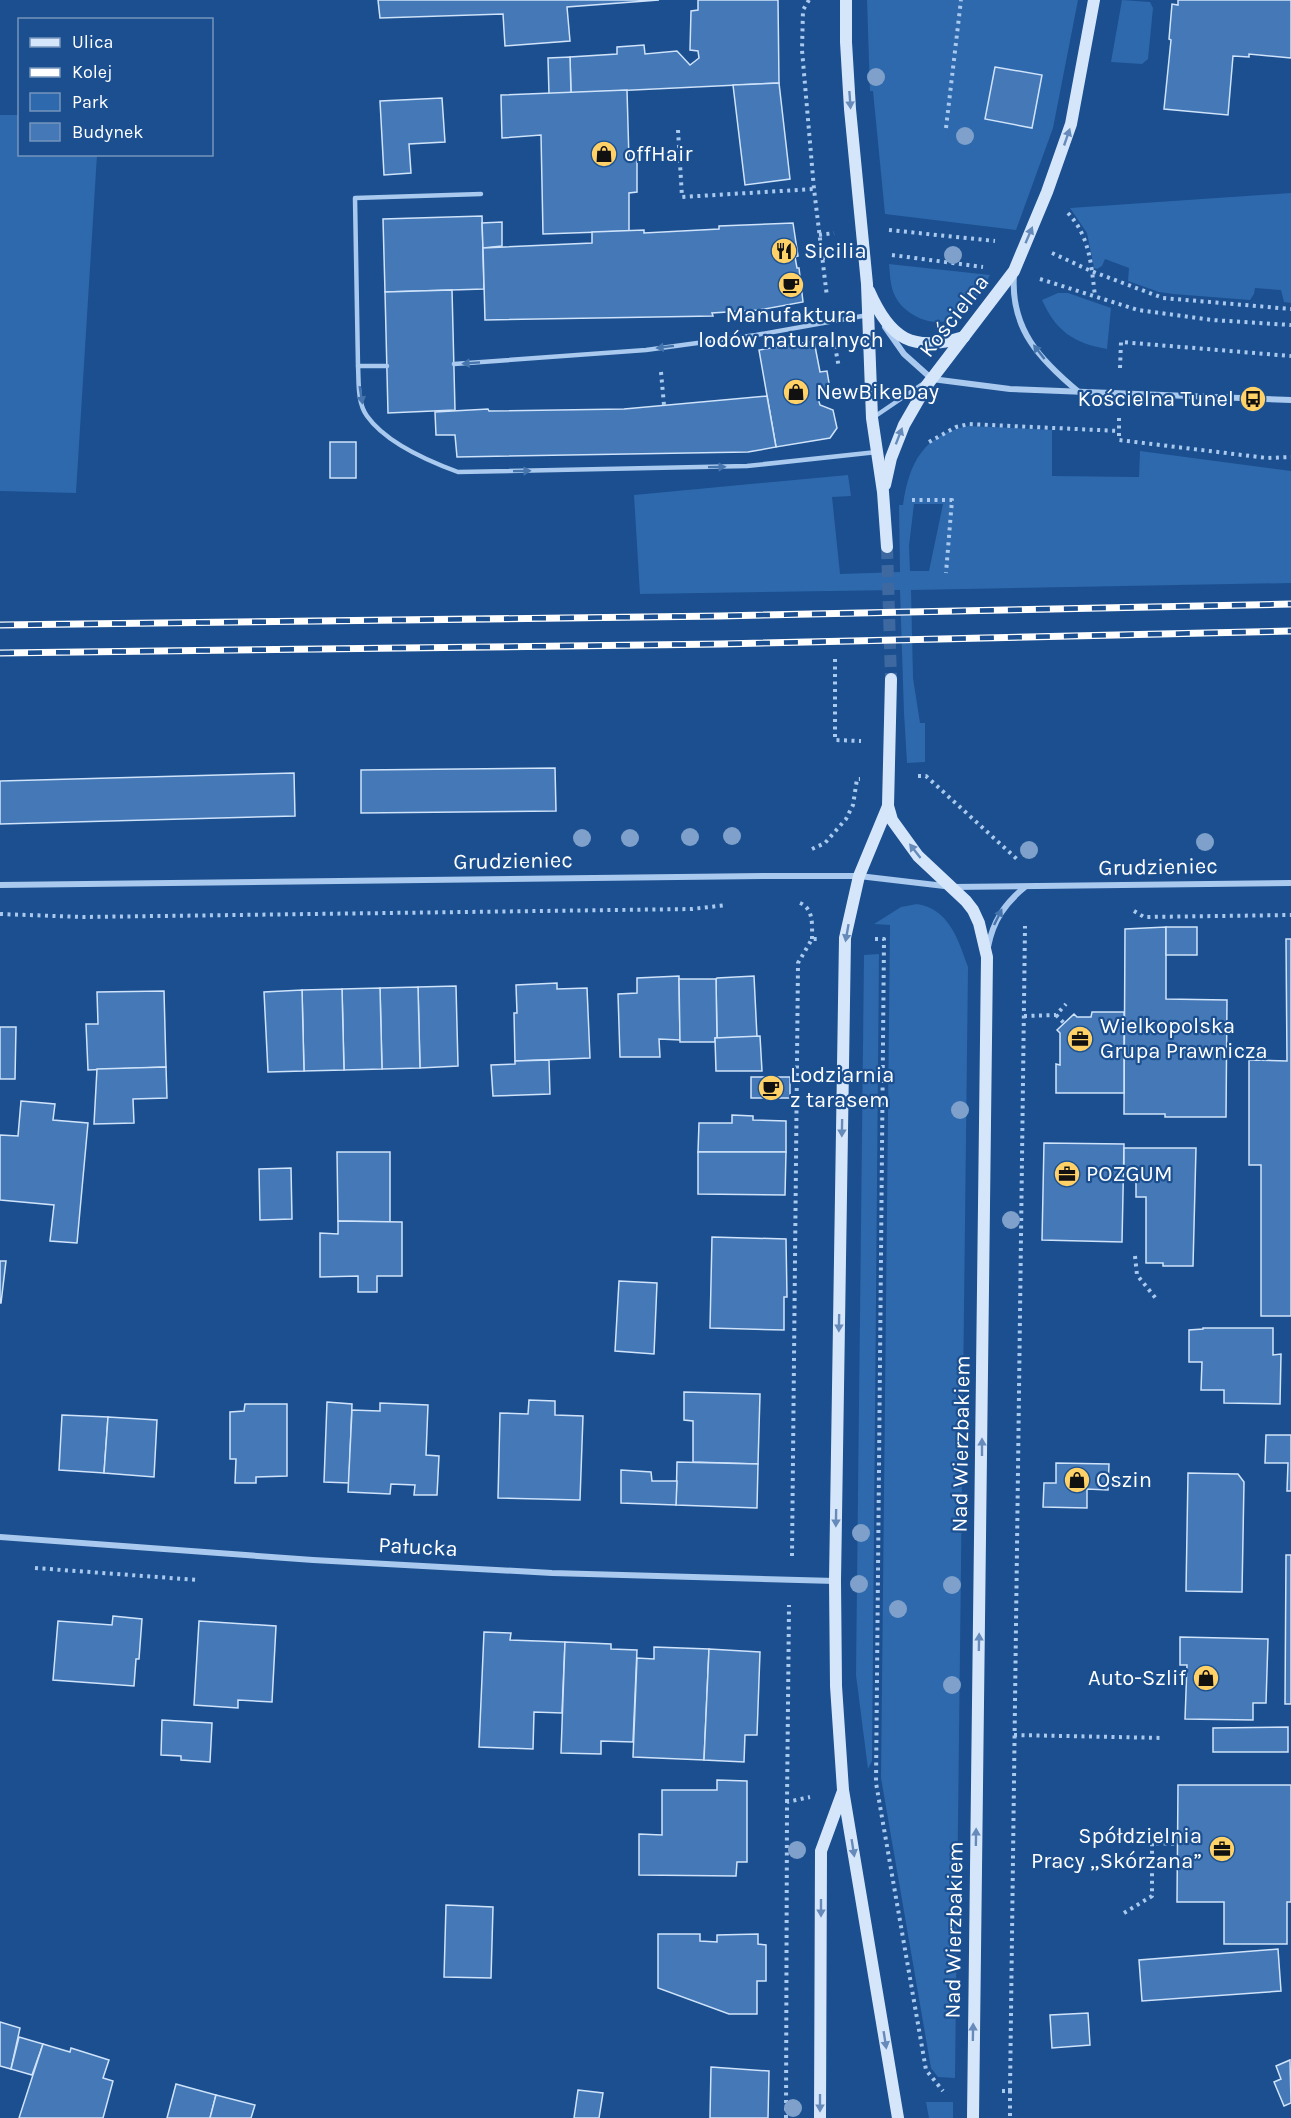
<svg xmlns="http://www.w3.org/2000/svg" width="1291" height="2118" font-family="Karla,sans-serif">
<style>
.green{fill:#2e69ad;fill-rule:evenodd}
.building{fill:#4478b7;stroke:#cfe3fa;stroke-width:1.5}
.lines{fill:none;stroke-linecap:round;stroke-linejoin:round}
.secondary-tunnel{stroke:#3d69a0;stroke-width:12;stroke-dasharray:12 6;stroke-linecap:butt}
.path{stroke:#a9c9ee;stroke-width:4;stroke-dasharray:3 4.5;stroke-linecap:butt}
.lane{stroke:#a9c9ee;stroke-width:4.5}
.street{stroke:#a9c9ee;stroke-width:6}
.secondary{stroke:#d6e6fa;stroke-width:12}
.rail-casing{stroke:#fff;stroke-width:7}
.rail{stroke:#1b4f8f;stroke-width:4.5;stroke-dasharray:14;stroke-linecap:butt}
.tree{fill:#7ea0ca}
.oneway{fill:#668bba}
.oneway2{fill:#4674ac}
.labels{text-anchor:middle;dominant-baseline:central;stroke-width:4.5;stroke-linejoin:round;paint-order:stroke}
.poi-label{font-size:22px;fill:#fff;stroke:#1b4f8f;text-anchor:start}
.street-label{font-size:22px;fill:#fff;stroke:#1b4f8f}
</style>
<rect width="100%" height="100%" fill="#1b4f8f"/>
<g class="green">
<polygon points="867,0 1078,0 1053,128 1016,230 885,214 873,91 870,91"/>
<polygon points="1122,0 1150,2 1153,8 1148,59 1142,64 1111,62"/>
<polygon points="0,115 19,115 20,154 97,155 76,493 0,491"/>
<polygon points="1291,193 1291,303 1284,302 1281,290 1255,288 1254,294 1250,300 1173,294 1159,292 1128,281 1129,268 1105,259 1102,266 1097,269 1094,268 1087,233 1070,208"/>
<path d="M889,264L990,275C982,290 971,309 955,318C934,329 905,316 895,296C890,286 890,274 889,264Z"/>
<path d="M1058,293H1068L1111,308L1107,349C1073,343 1056,331 1042,300Z"/>
<path d="M969,426L1052,430V476L1139,477L1140,451L1291,471V583L911,590L913,678L920,723H925V762L907,763L904,713L900,590L640,594L634,495L848,475L851,496L832,497L840,574L900,572L899,505H903C909,462 924,434 969,426ZM914,504H943L929,571H910L909,546Z"/>
<path d="M917,904C949,909 958,939 968,967L955,2078L938,2077L931,2068L881,1778L890,925L874,924L901,907Z"/>
<polygon points="879,954 872,1761 868,1769 856,1675 864,955"/>
<polygon points="926,2102 953,2102 953,2118 929,2118"/>
</g>
<g class="building">
<polygon points="378,0 659,0 567,7 570,41 505,46 503,14 380,18"/>
<polygon points="698,0 778,0 779,83 571,93 570,57 617,54 617,47 644,45 645,54 677,51 690,65 699,58 698,51 690,50 691,11 698,10"/>
<polygon points="1178,0 1291,0 1291,58 1249,54 1249,57 1233,56 1228,115 1164,109 1171,40 1169,39 1172,4 1178,5"/>
<polygon points="570,57 571,93 549,94 548,58"/>
<polygon points="995,67 1042,75 1032,128 985,119"/>
<polygon points="779,83 790,179 745,185 733,85"/>
<polygon points="627,90 629,160 637,159 637,192 629,193 629,231 543,234 541,135 502,138 501,95"/>
<polygon points="442,98 445,142 409,144 411,173 384,175 380,101"/>
<polygon points="482,216 484,289 385,292 383,219"/>
<polygon points="502,222 502,246 483,248 482,223"/>
<polygon points="793,223 798,256 795,257 797,268 799,268 803,302 759,310 712,313 713,316 485,320 483,248 592,243 592,232 644,230 644,233 719,229 719,226"/>
<polygon points="452,290 455,410 388,413 385,292"/>
<polygon points="814,341 820,372 827,371 830,389 818,398 820,405 833,410 837,428 830,438 776,447 759,350"/>
<polygon points="767,396 776,447 748,452 457,457 455,435 436,435 435,412 488,409 489,411 624,409"/>
<rect x="330" y="442" width="26" height="36"/>
<polygon points="555,768 556,811 361,813 361,770"/>
<polygon points="294,773 295,816 0,824 0,781"/>
<polygon points="1166,927 1166,999 1227,1000 1226,1117 1165,1117 1165,1114 1124,1114 1125,929"/>
<rect x="1166" y="927" width="31" height="28"/>
<polygon points="1286,939 1291,939 1291,1316 1261,1316 1261,1165 1249,1165 1249,1060 1287,1061"/>
<polygon points="679,976 680,1040 659,1039 660,1057 620,1057 618,994 637,993 637,978"/>
<polygon points="754,976 757,1037 717,1038 716,979 717,978"/>
<polygon points="679,979 716,979 717,1038 715,1038 715,1042 680,1042"/>
<polygon points="557,983 557,989 587,988 590,1058 515,1061 514,1013 517,1013 516,985"/>
<polygon points="456,986 458,1066 420,1068 418,987"/>
<polygon points="418,987 420,1068 382,1069 380,988"/>
<polygon points="380,988 382,1069 344,1070 342,989"/>
<polygon points="342,989 344,1070 304,1071 302,990"/>
<polygon points="302,990 304,1071 268,1072 264,992"/>
<polygon points="164,991 166,1067 88,1070 86,1024 98,1024 97,992"/>
<polygon points="1092,1012 1124,1012 1124,1093 1056,1093 1056,1064 1060,1065 1060,1033 1057,1030 1074,1014 1077,1017 1091,1017"/>
<polygon points="0,1027 16,1027 15,1079 0,1079"/>
<polygon points="760,1036 762,1071 716,1071 715,1038"/>
<polygon points="549,1060 550,1094 493,1096 491,1065 515,1064 515,1061"/>
<polygon points="166,1067 167,1098 133,1099 134,1123 94,1124 97,1069"/>
<rect x="751" y="1077" width="39" height="21"/>
<polygon points="21,1101 55,1104 53,1120 88,1123 77,1243 50,1241 54,1205 0,1200 0,1135 18,1136"/>
<polygon points="732,1115 753,1116 753,1120 786,1121 786,1152 698,1152 699,1123 732,1123"/>
<polygon points="1044,1143 1124,1144 1122,1242 1042,1240"/>
<polygon points="1124,1148 1196,1148 1193,1266 1163,1266 1163,1263 1146,1263 1146,1197 1136,1197 1136,1170 1124,1170"/>
<polygon points="337,1152 390,1152 390,1222 338,1221"/>
<polygon points="698,1152 786,1152 785,1195 698,1194"/>
<polygon points="291,1168 292,1219 260,1220 259,1169"/>
<polygon points="338,1221 402,1222 402,1276 377,1276 377,1292 358,1292 358,1276 320,1277 320,1233 338,1234"/>
<polygon points="712,1237 786,1239 787,1297 784,1297 784,1330 710,1328"/>
<polygon points="0,1261 6,1261 1,1303 0,1303"/>
<polygon points="619,1281 657,1283 654,1354 615,1351"/>
<polygon points="1203,1328 1273,1328 1273,1355 1281,1354 1280,1404 1224,1403 1224,1390 1201,1390 1202,1362 1189,1362 1189,1330 1203,1329"/>
<polygon points="684,1392 760,1394 758,1464 693,1462 693,1421 684,1420"/>
<polygon points="529,1400 555,1401 555,1415 583,1416 580,1500 498,1498 500,1413 528,1414"/>
<polygon points="327,1402 352,1404 349,1483 324,1482"/>
<polygon points="380,1403 428,1405 426,1455 439,1456 437,1495 414,1495 415,1485 391,1484 390,1494 348,1492 352,1410 380,1411"/>
<polygon points="245,1404 287,1404 287,1476 256,1477 256,1483 235,1483 236,1459 230,1459 230,1412 244,1411"/>
<polygon points="62,1415 108,1417 104,1473 59,1470"/>
<polygon points="108,1417 157,1420 154,1477 104,1473"/>
<polygon points="1266,1435 1291,1435 1291,1491 1287,1491 1288,1463 1265,1463"/>
<polygon points="677,1462 758,1464 757,1508 676,1505"/>
<polygon points="1056,1463 1109,1464 1108,1490 1087,1489 1087,1508 1043,1507 1044,1483 1056,1483"/>
<polygon points="621,1470 651,1472 652,1481 677,1481 676,1505 621,1503"/>
<polygon points="1188,1473 1238,1474 1244,1482 1242,1592 1186,1591"/>
<polygon points="1286,1555 1291,1555 1291,1704 1285,1704"/>
<polygon points="113,1616 142,1619 139,1659 136,1659 134,1686 53,1680 58,1621 112,1625"/>
<polygon points="199,1621 276,1626 272,1702 238,1700 238,1708 194,1705"/>
<polygon points="484,1632 511,1633 510,1640 565,1642 562,1713 534,1712 533,1749 479,1747"/>
<polygon points="1180,1637 1268,1639 1266,1703 1253,1703 1253,1720 1185,1719 1187,1665 1180,1665"/>
<polygon points="565,1642 611,1644 611,1649 637,1650 633,1742 601,1741 601,1754 561,1753"/>
<polygon points="654,1647 709,1649 704,1760 633,1757 637,1658 654,1659"/>
<polygon points="709,1649 760,1652 757,1735 745,1735 744,1762 704,1760"/>
<polygon points="162,1720 212,1723 210,1762 181,1760 181,1756 161,1755"/>
<polygon points="1288,1727 1288,1752 1213,1752 1213,1728"/>
<polygon points="717,1780 747,1781 747,1862 737,1862 736,1876 639,1875 639,1834 662,1835 662,1790 717,1790"/>
<polygon points="1178,1785 1291,1785 1291,1902 1287,1902 1287,1944 1224,1944 1224,1902 1177,1902"/>
<polygon points="446,1905 493,1907 491,1978 444,1977"/>
<polygon points="658,1934 700,1934 700,1941 717,1942 717,1935 758,1934 758,1944 766,1945 766,1981 757,1981 757,2014 729,2014 658,1988"/>
<polygon points="1278,1949 1281,1991 1142,2001 1139,1960"/>
<polygon points="1088,2013 1090,2045 1052,2048 1050,2015"/>
<polygon points="0,2022 20,2028 11,2069 0,2066"/>
<polygon points="19,2037 43,2044 32,2075 11,2069"/>
<polygon points="43,2044 70,2052 71,2048 109,2060 103,2078 113,2081 103,2118 19,2118"/>
<polygon points="1290,2060 1291,2103 1284,2106 1274,2082 1281,2079 1276,2066"/>
<polygon points="711,2067 769,2071 768,2118 710,2118"/>
<polygon points="176,2084 216,2095 210,2118 167,2118"/>
<polygon points="578,2090 603,2093 599,2118 574,2118"/>
<polygon points="216,2095 255,2105 251,2118 210,2118"/>
</g>
<g class="lines">
<polyline class="secondary-tunnel" points="887,547 891,679"/>
<g class="path">
<polyline points="809,0 803,10 802,50 814,189 827,297"/>
<polyline points="946,128 961,0"/>
<polyline points="678,130 682,197 814,189"/>
<path d="M1068,213C1090,237 1091,264 1095,296"/>
<polyline points="889,230 995,241"/>
<polyline points="819,235 834,233"/>
<polyline points="1052,253 1091,271 1163,298 1291,309"/>
<polyline points="892,255 983,267"/>
<polyline points="822,258 837,257"/>
<polyline points="1040,279 1138,310 1212,320 1291,325"/>
<polyline points="835,346 839,368"/>
<polyline points="1120,368 1121,342 1291,356"/>
<polyline points="661,372 664,405"/>
<polyline points="1119,418 1119,440 1267,458 1291,457"/>
<polyline points="929,442 956,427 969,424 1119,431"/>
<polyline points="912,500 952,500 946,573"/>
<polyline points="835,659 835,740 861,741"/>
<polyline points="918,776 926,776 1019,861"/>
<polyline points="812,849 825,843 846,819 853,805 857,779 860,779"/>
<path d="M800,903C814,909 812,925 812,939"/>
<polyline points="1134,911 1144,917 1291,915"/>
<polyline points="0,914 83,917 692,909 727,905"/>
<polyline points="875,939 884,939 876,1783 926,2070 943,2091"/>
<polyline points="1056,1015 1064,1023"/>
<polyline points="1024,1016 1056,1015 1066,1004"/>
<polyline points="1135,1256 1137,1275 1158,1301"/>
<polyline points="792,1556 798,963 812,939 817,939"/>
<polyline points="35,1568 198,1580"/>
<polyline points="1014,1735 1164,1738"/>
<polyline points="787,1802 789,1605"/>
<polyline points="1124,1913 1152,1896 1152,1843 1178,1844"/>
<polyline points="1002,2091 1010,2091 1010,2118"/>
<polyline points="1010,2091 1025,926"/>
<polyline points="786,2118 787,1802 810,1797"/>
</g>
<g class="lane">
<polyline points="454,364 646,350 756,335 868,315"/>
<polyline points="358,366 355,198 481,194"/>
<path d="M387,366H358C359,382 357,402 367,416C386,443 428,461 458,472L747,466L877,452"/>
<polyline points="874,417 924,383"/>
</g>
<g class="street">
<path d="M1014,274C1010,329 1040,360 1080,393"/>
<polyline points="885,327 904,354 932,379 1010,389 1291,400"/>
<polyline points="0,885 763,876 859,876 953,887 1291,883"/>
<path d="M988,947C993,921 1005,903 1025,887"/>
<polyline points="0,1537 313,1560 552,1573 835,1581"/>
</g>
<g class="secondary">
<polyline points="846,0 846,42 850,109 867,284 872,418 883,492 887,547"/>
<path d="M869,291C890,339 912,353 964,337"/>
<polyline points="885,485 891,458 904,425 927,385 1014,271 1047,192 1071,124 1094,0"/>
<polyline points="891,679 888,806 892,820 918,856 966,901 973,910 979,923 987,957 973,2118"/>
<polyline points="888,806 859,876 845,938 835,1581 836,1686 843,1790 898,2118"/>
<polyline points="820,2118 821,1851 843,1791"/>
</g>
<g class="rail-casing">
<g id="rail">
<polyline points="0,625 720,616 1291,604"/>
<polyline points="0,653 721,644 1291,631"/>
</g>
</g>
<use href="#rail" class="rail"/>
</g>
<g class="tree">
<circle cx="876" cy="77" r="9"/>
<circle cx="965" cy="136" r="9"/>
<circle cx="953" cy="255" r="9"/>
<circle cx="732" cy="836" r="9"/>
<circle cx="690" cy="837" r="9"/>
<circle cx="582" cy="838" r="9"/>
<circle cx="630" cy="838" r="9"/>
<circle cx="1205" cy="842" r="9"/>
<circle cx="1029" cy="850" r="9"/>
<circle cx="960" cy="1110" r="9"/>
<circle cx="1011" cy="1220" r="9"/>
<circle cx="861" cy="1533" r="9"/>
<circle cx="859" cy="1584" r="9"/>
<circle cx="952" cy="1585" r="9"/>
<circle cx="898" cy="1609" r="9"/>
<circle cx="952" cy="1685" r="9"/>
<circle cx="797" cy="1850" r="9"/>
<circle cx="793" cy="2108" r="9"/>
</g>
<defs><path id="oneway-solid" d="M-6-.8H1V-3.2L6.5 0L1 3.2V.8H-6Z" transform="scale(1.5)"/></defs>
<g class="oneway">
<use href="#oneway-solid" transform="translate(850 100) rotate(86)"/>
<use href="#oneway-solid" transform="translate(1067 137) rotate(-71)"/>
<use href="#oneway-solid" transform="translate(1029 235) rotate(-67)"/>
<use href="#oneway-solid" transform="translate(899 436) rotate(-69)"/>
<use href="#oneway-solid" transform="translate(915 851) rotate(-128)"/>
<use href="#oneway-solid" transform="translate(847 933) rotate(100)"/>
<use href="#oneway-solid" transform="translate(842 1128) rotate(91)"/>
<use href="#oneway-solid" transform="translate(839 1323) rotate(91)"/>
<use href="#oneway-solid" transform="translate(982 1447) rotate(-90)"/>
<use href="#oneway-solid" transform="translate(836 1518) rotate(91)"/>
<use href="#oneway-solid" transform="translate(979 1642) rotate(-89)"/>
<use href="#oneway-solid" transform="translate(976 1837) rotate(-89)"/>
<use href="#oneway-solid" transform="translate(853 1848) rotate(81)"/>
<use href="#oneway-solid" transform="translate(821 1908) rotate(90)"/>
<use href="#oneway-solid" transform="translate(973 2032) rotate(-89)"/>
<use href="#oneway-solid" transform="translate(885 2040) rotate(81)"/>
<use href="#oneway-solid" transform="translate(820 2103) rotate(90)"/>
</g>
<g class="oneway2">
<use href="#oneway-solid" transform="translate(665 347) rotate(173)"/>
<use href="#oneway-solid" transform="translate(1039 352) rotate(-128)"/>
<use href="#oneway-solid" transform="translate(471 363) rotate(176)"/>
<use href="#oneway-solid" transform="translate(361 395) rotate(81)"/>
<use href="#oneway-solid" transform="translate(717 467) rotate(-1)"/>
<use href="#oneway-solid" transform="translate(522 471) rotate(-1)"/>
<use href="#oneway-solid" transform="translate(998 917) rotate(-64)"/>
</g>
<defs>
<g id="shop-disc" transform="scale(1.35)"><circle r="9.5" fill="#ffd166" stroke="#1b4f8f"/><path d="M-5-2.5h2.3a2.7 3.5 0 0 1 5.4 0H5L5.5 6h-11ZM-1.5-2.5h3a1.5 2.3 0 0 0-3 0Z" fill="#111"/></g>
<g id="restaurant-disc" transform="scale(1.35)"><circle r="9.5" fill="#ffd166" stroke="#1b4f8f"/><path d="M-5-6h1v4h1v-4h1v4h1v-4h1v5L-1.5 .5V6h-2V.5L-5-1ZM5-6V6H3V1.5H1.5Q1.5-4 5-6Z" fill="#111"/></g>
<g id="cafe-disc" transform="scale(1.35)"><circle r="9.5" fill="#ffd166" stroke="#1b4f8f"/><path d="M-5.5-4.5H6V0H3Q3 3.5 0 3.5H-2.5Q-5.5 3.5-5.5 0ZM3-3.2v2h1.7v-2ZM-6 4.5H4V6H-6Z" fill="#111"/></g>
<g id="bus-disc" transform="scale(1.35)"><circle r="9.5" fill="#ffd166" stroke="#1b4f8f"/><path d="M-5-6H5V4H4V6H2V4H-2V6H-4V4H-5ZM-3.5-4V0h7V-4ZM-3.5 1.2v1.5H-2V1.2ZM2 1.2v1.5H3.5V1.2Z" fill="#111"/></g>
<g id="office-disc" transform="scale(1.35)"><circle r="9.5" fill="#ffd166" stroke="#1b4f8f"/><path d="M-6-3h4V-5.5h4V-3h4V5H-6ZM-1-4.5V-3h2v-1.5ZM-6 0V1H6V0Z" fill="#111"/></g>
</defs>
<g fill-rule="evenodd">
<use href="#shop-disc" x="604" y="154"/>
<use href="#restaurant-disc" x="784" y="251"/>
<use href="#cafe-disc" x="791" y="285"/>
<use href="#shop-disc" x="796" y="392"/>
<use href="#bus-disc" x="1253" y="399"/>
<use href="#office-disc" x="1080" y="1039"/>
<use href="#cafe-disc" x="771" y="1088"/>
<use href="#office-disc" x="1067" y="1174"/>
<use href="#shop-disc" x="1077" y="1480"/>
<use href="#shop-disc" x="1206" y="1678"/>
<use href="#office-disc" x="1222" y="1849"/>
</g>
<g class="labels">
<g class="poi-label">
<text x="624" y="154">offHair</text>
<text x="804" y="251">Sicilia</text>
<text x="791" y="315" text-anchor="middle">Manufaktura<tspan x="791" dy="25">lodów naturalnych</tspan></text>
<text x="816" y="392">NewBikeDay</text>
<text x="1234" y="399" text-anchor="end">Kościelna Tunel</text>
<text x="1100" y="1026">Wielkopolska<tspan x="1100" dy="25">Grupa Prawnicza</tspan></text>
<text x="790" y="1075">Lodziarnia<tspan x="790" dy="25">z tarasem</tspan></text>
<text x="1086" y="1174">POZGUM</text>
<text x="1096" y="1480">Oszin</text>
<text x="1186" y="1678" text-anchor="end">Auto-Szlif</text>
<text x="1202" y="1836" text-anchor="end">Spółdzielnia<tspan x="1202" dy="25">Pracy „Skórzana”</tspan></text>
</g>
<g class="street-label">
<text transform="translate(954 316) rotate(-52)">Kościelna</text>
<text transform="translate(513 861) rotate(-1)">Grudzieniec</text>
<text transform="translate(1158 867) rotate(-1)">Grudzieniec</text>
<text transform="translate(961 1444) rotate(-89)">Nad Wierzbakiem</text>
<text transform="translate(418 1547) rotate(3)">Pałucka</text>
<text transform="translate(954 1930) rotate(-89)">Nad Wierzbakiem</text>
</g>
</g>
<rect x="18" y="18" width="195" height="138" fill="#1b4f8f" stroke="#7695bc" stroke-width="1.5"/>
<rect x="30" y="38" width="30" height="9" fill="#d6e6fa" stroke="#7695bc" stroke-width="1.5"/>
<text x="72" y="48" font-size="18" fill="#ffffff">Ulica</text>
<rect x="30" y="68" width="30" height="9" fill="#ffffff" stroke="#7695bc" stroke-width="1.5"/>
<text x="72" y="78" font-size="18" fill="#ffffff">Kolej</text>
<rect x="30" y="93" width="30" height="18" fill="#2e69ad" stroke="#7695bc" stroke-width="1.5"/>
<text x="72" y="108" font-size="18" fill="#ffffff">Park</text>
<rect x="30" y="123" width="30" height="18" fill="#4478b7" stroke="#7695bc" stroke-width="1.5"/>
<text x="72" y="138" font-size="18" fill="#ffffff">Budynek</text>
</svg>
